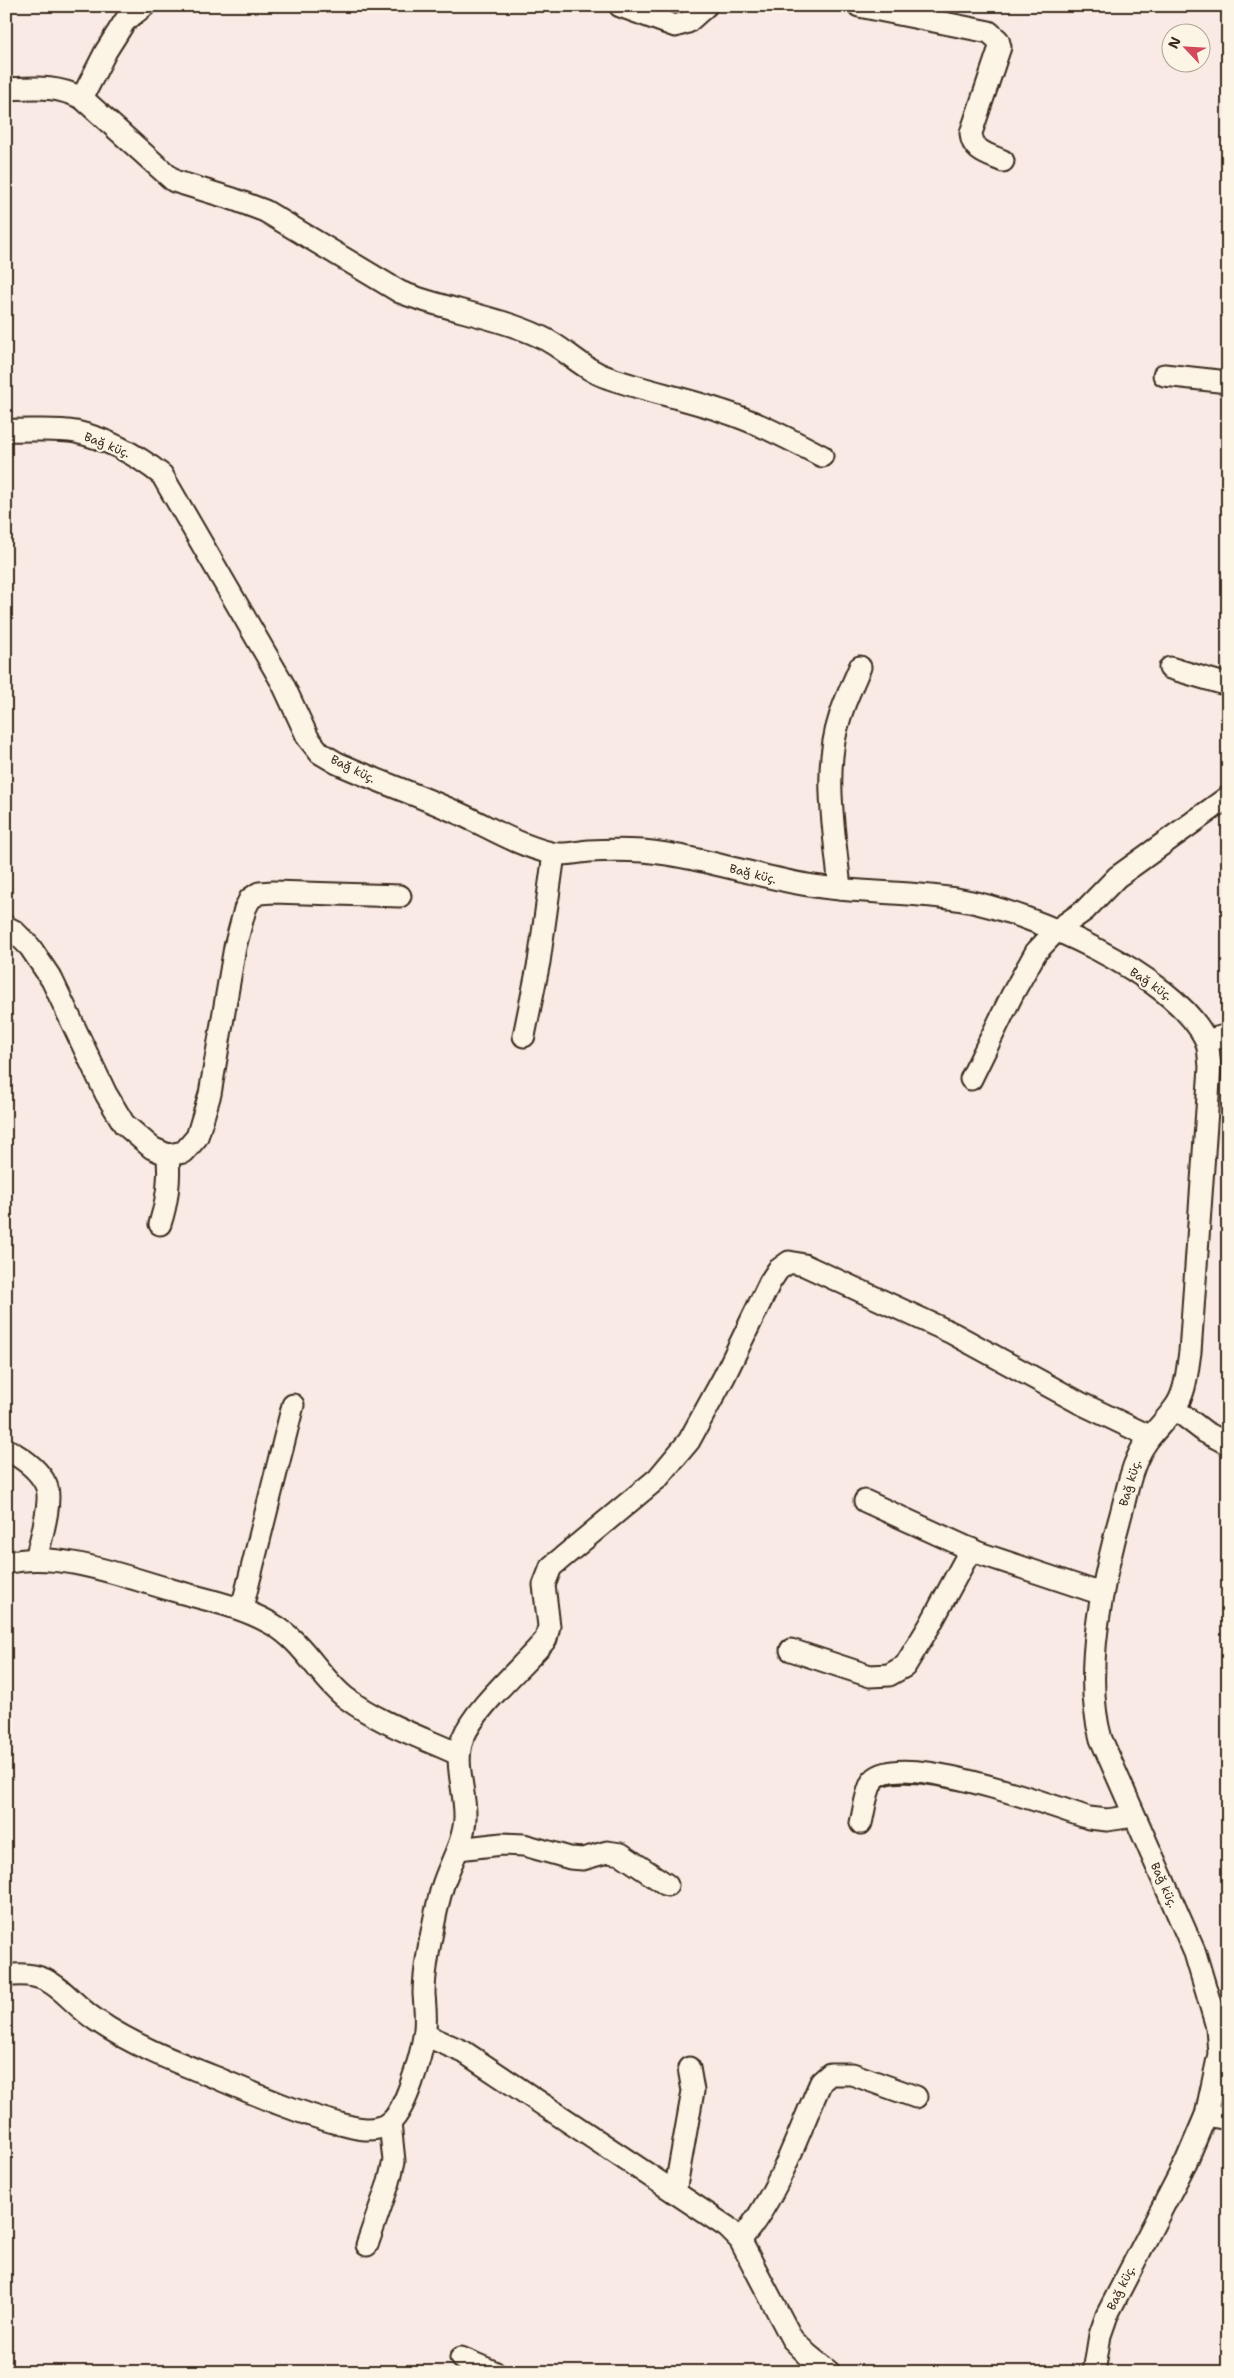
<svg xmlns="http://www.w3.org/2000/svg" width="1234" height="2378" font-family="'Shantell Sans',sans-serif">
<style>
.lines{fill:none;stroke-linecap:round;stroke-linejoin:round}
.minor-casing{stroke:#3b2a1e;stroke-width:25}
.minor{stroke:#fcf5e5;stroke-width:21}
.labels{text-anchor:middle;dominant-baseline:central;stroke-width:4.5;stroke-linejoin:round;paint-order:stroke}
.street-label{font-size:12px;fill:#3b2a1e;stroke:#fcf5e5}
</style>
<rect width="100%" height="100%" fill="#f9eae5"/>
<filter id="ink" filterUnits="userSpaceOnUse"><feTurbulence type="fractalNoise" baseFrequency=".02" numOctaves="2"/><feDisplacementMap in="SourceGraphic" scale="10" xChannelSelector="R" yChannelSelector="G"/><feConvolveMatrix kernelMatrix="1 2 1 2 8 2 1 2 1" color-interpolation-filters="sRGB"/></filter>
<g filter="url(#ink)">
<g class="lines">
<g class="minor-casing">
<g id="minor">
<polyline points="620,6 675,26 688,22 706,6"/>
<path d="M859,6L989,32L998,40L1000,47L971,133C972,151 987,154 1003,161"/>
<path d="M6,89C36,88 54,85 82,98L174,181L233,199L265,211L400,292C446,310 496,316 541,337C565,348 583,370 609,378C646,391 684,398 722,411C757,422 789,439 822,456"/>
<polyline points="82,98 106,51 125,21 144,6"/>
<polyline points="1164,375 1228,382"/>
<path d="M6,430C29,431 54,428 76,432C107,439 137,455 162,475L282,682L308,738L320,753L337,763C377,781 418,795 458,813C489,827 517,845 551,853C562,856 577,852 589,851C607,850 625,850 643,851C699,856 753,876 808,885C859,894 911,891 962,900C1031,912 1172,974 1205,1038C1209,1046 1209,1058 1210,1067L1190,1352C1187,1371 1186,1395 1173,1410C1160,1427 1145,1439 1137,1459C1129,1476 1126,1496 1121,1514C1103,1579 1082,1673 1101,1739L1195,1953L1217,2027L1219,2054L1206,2115L1186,2162L1107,2315L1100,2335L1094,2372"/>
<polyline points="1170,668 1228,685"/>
<path d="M840,889C835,834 822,771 840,717C845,700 853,684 860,667"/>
<polyline points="6,927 14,931 30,947 52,980 106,1094 124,1124 152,1148 168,1155 184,1152 197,1137 210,1094 235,947 245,909 250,899 259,893 273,892 400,896"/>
<polyline points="524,1036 539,962 554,854"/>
<polyline points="1206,1041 1228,1035"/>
<polyline points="971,1079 1012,995 1036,952 1057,930 1085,910 1117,877 1228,797"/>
<path d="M160,1224C168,1200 170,1180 168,1155"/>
<polyline points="1175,1409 1205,1432 1228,1444"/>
<path d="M6,1449C21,1457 39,1469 46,1485C53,1500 40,1542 36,1559"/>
<polyline points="865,1501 979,1553 1102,1594"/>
<path d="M6,1563C58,1550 122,1576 172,1590C207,1600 241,1606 272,1624C304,1642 319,1677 346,1698C379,1723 421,1737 458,1754"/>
<polyline points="242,1608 293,1405"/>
<polyline points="791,1650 870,1676 889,1675 905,1666 930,1625 971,1549"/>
<path d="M861,1823C864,1811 866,1792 872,1782C894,1747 1055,1807 1089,1818L1107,1820L1134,1816"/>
<polyline points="458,1849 502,1844 524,1845 570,1858 583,1859 607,1852 621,1854 667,1885"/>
<path d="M6,1976C54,1968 63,1998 96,2020C132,2045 176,2062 217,2078C257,2095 296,2112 337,2123C354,2128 372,2133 388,2124C405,2114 421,2056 424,2036C427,2022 425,2008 424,1994C424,1973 428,1952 432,1932C435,1917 438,1900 443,1885C450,1863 464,1842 465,1818C466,1791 453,1763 463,1738C475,1707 524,1666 546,1639L549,1626L544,1585L551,1567L658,1478L689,1441L724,1377L770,1282L778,1270L789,1262L804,1265L952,1333L1080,1403L1149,1436"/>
<polyline points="425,2035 464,2052 727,2227 740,2240 792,2339 808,2355 829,2372"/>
<polyline points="1206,2115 1228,2119"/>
<polyline points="675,2192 693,2091 689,2068"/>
<path d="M740,2240C777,2199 798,2133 821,2082L830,2074H852L916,2097"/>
<polyline points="367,2245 389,2182 394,2161 390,2123"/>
<polyline points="461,2358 494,2372"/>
</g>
</g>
<use href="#minor" class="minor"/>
</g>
</g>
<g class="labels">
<g class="street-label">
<text transform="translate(107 445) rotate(22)">Bağ küç.</text>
<text transform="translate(353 769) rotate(26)">Bağ küç.</text>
<text transform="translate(753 874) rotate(14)">Bağ küç.</text>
<text transform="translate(1151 984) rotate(34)">Bağ küç.</text>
<text transform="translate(1130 1483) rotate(-73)">Bağ küç.</text>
<text transform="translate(1164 1885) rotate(66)">Bağ küç.</text>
<text transform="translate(1121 2288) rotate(-64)">Bağ küç.</text>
</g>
</g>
<rect width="1234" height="2378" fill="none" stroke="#fcf5e5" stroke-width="25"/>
<rect x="12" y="12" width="1209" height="2353" fill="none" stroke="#3b2a1e" stroke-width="2" filter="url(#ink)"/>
<g transform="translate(1186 48) rotate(295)"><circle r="24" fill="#fcf5e5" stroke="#afa495"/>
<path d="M0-4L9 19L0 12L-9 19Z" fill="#d1495b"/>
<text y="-8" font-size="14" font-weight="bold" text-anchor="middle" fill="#3b2a1e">N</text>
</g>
</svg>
